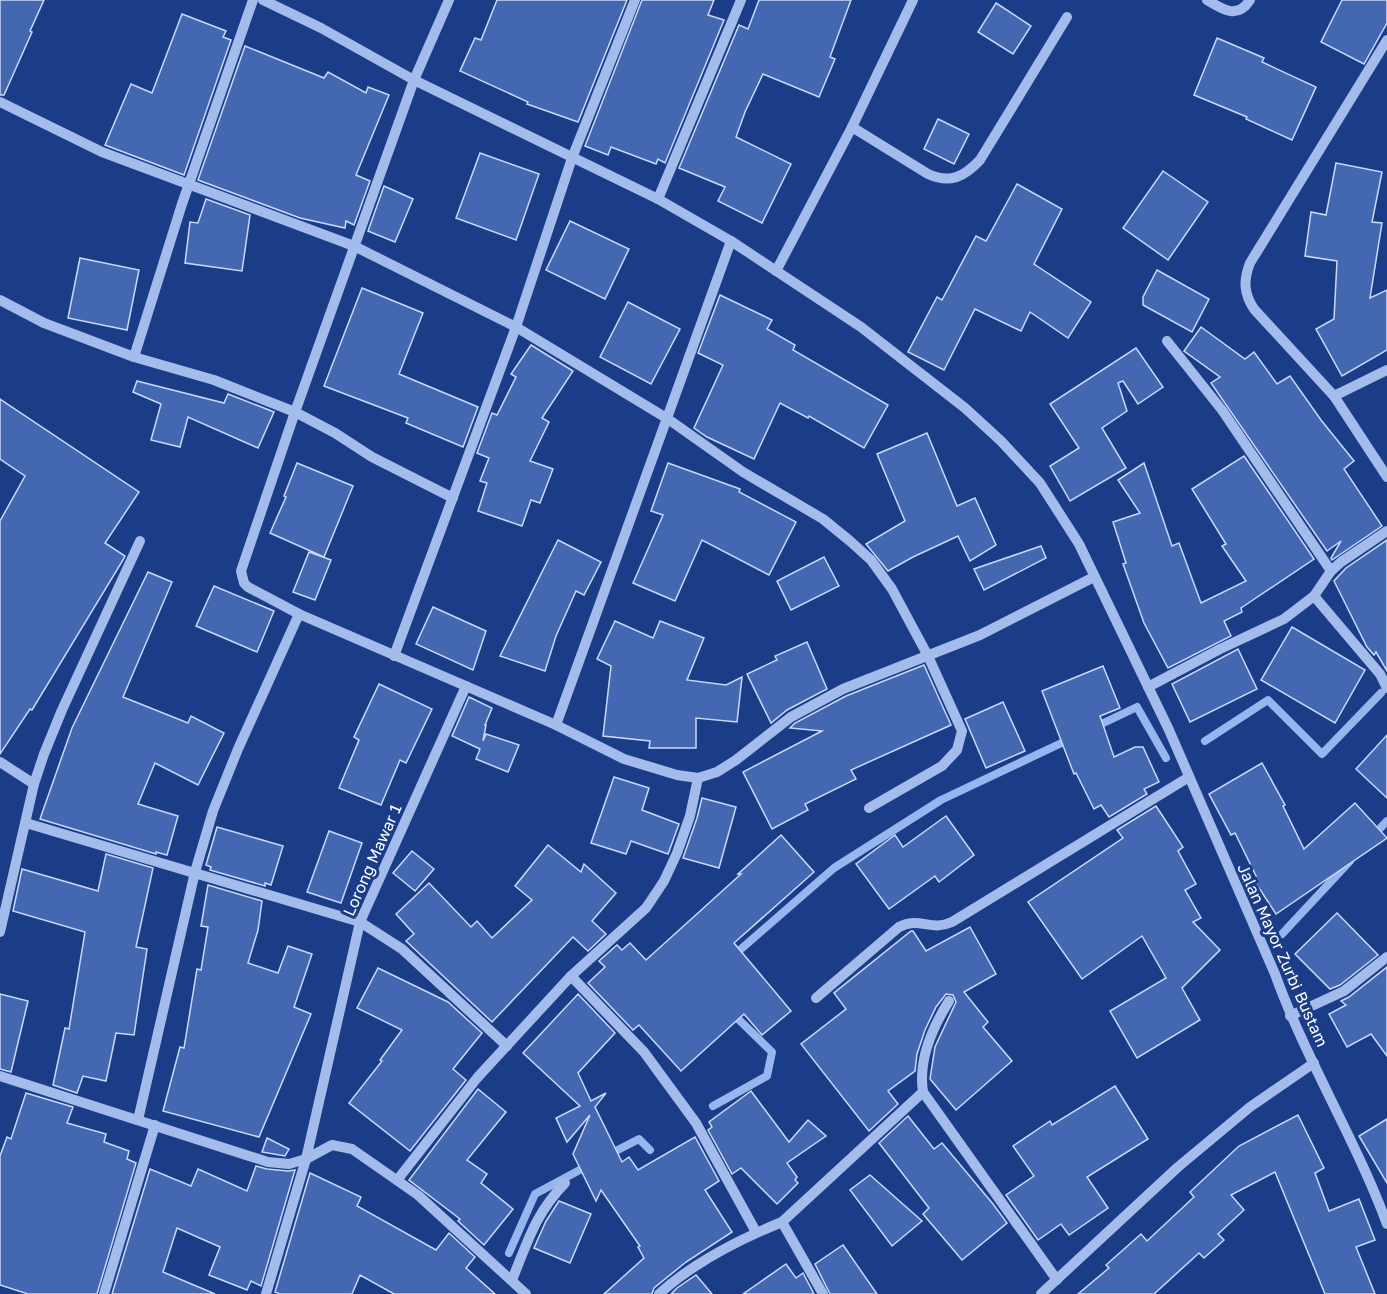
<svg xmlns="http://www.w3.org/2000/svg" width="1387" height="1294" font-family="'Golos Text',sans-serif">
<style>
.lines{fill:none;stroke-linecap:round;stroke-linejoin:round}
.stream{stroke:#97b5ee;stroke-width:8}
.building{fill:#4467b1;stroke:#cad9f9;stroke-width:1.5}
.minor{stroke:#a4bcec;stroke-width:10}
.labels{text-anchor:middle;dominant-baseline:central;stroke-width:6;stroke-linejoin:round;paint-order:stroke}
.street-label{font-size:16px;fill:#fff;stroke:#1b3d88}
</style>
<rect width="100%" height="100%" fill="#1b3d88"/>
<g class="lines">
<g class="stream">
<polyline points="1093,728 1137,707 1166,758"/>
<polyline points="1205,741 1268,700 1322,754 1381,693"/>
<polyline points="1373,836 1387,821"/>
<polyline points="1282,934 1350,861"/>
<polyline points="733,956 834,868 941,800 1070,739"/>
<polyline points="713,1106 767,1076 772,1052 731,1012"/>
<polyline points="608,1155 639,1139 650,1150"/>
<polyline points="509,1253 535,1194 589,1165"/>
</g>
</g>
<g class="building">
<polygon points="0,0 44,0 30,31 32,32 4,95 0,95"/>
<polygon points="497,0 627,0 578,122 527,104 528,102 460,71 475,38 481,40"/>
<polygon points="642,0 714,0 708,15 724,20 665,163 658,159 656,164 611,147 608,155 585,146"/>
<polygon points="759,0 851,0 830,57 835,59 819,97 763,74 745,112 736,137 791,164 762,223 718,201 725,187 679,168 739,25 748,29"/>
<polygon points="1342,0 1387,0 1387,23 1364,64 1321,42"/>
<polygon points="996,3 1031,26 1013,54 978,32"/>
<polygon points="182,14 226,31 223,37 231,40 184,175 105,145 131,84 152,93"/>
<polygon points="1217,38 1264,58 1262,62 1316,87 1292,140 1246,119 1247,117 1194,95"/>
<polygon points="245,46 324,78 328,72 366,93 368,87 389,95 356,175 370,181 354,225 346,221 345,228 300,218 198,180"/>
<polygon points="938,119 969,134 954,164 924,149"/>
<polygon points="480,153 539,174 516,240 456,218"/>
<polygon points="1336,163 1382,172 1372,222 1382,223 1370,298 1387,290 1387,350 1342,376 1316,329 1334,319 1337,261 1305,256 1311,212 1326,215"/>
<polygon points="1163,171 1208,202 1168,260 1123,228"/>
<polygon points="1017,184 1062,209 1034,264 1091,302 1068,338 1030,312 1021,331 975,309 944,370 908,352 937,297 942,300 976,236 986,241"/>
<polygon points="384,186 413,199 395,242 368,231"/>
<polygon points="206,199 250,215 242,271 185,263 190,222 198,223"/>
<polygon points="570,221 629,249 605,299 546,270"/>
<polygon points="80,258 139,270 127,330 68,318"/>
<polygon points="1157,270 1209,299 1192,332 1143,305 1143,297"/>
<polygon points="362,288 423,313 399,374 478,407 463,447 406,423 408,418 324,386"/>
<polygon points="720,295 772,320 767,329 795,345 793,350 888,405 864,448 809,416 808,418 780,403 754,459 707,437 694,428 723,365 698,353"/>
<polygon points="628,302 680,329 651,384 600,357"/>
<polygon points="1201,327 1245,359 1254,352 1277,384 1290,376 1321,420 1354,461 1344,469 1382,526 1332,560 1331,558 1341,541 1327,551 1211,383 1220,377 1184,351"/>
<polygon points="531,345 573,371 542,418 549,422 530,461 553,469 540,503 531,500 522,526 478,511 487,483 480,481 489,458 477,453 492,413 497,415 516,377 511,374"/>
<polygon points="1136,348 1163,387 1138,404 1123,381 1118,383 1127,411 1102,428 1126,468 1070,501 1050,466 1079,448 1050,404"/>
<polygon points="137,381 224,403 228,394 274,412 258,448 188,417 180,447 151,440 161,404 133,392"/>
<polygon points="0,399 139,492 105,543 125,556 123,560 32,710 30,709 0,754 0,521 25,476 0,459"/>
<polygon points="927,433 957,506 975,498 996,545 970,561 958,536 913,557 888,571 866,544 905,521 877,454"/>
<polygon points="1244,456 1314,559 1241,608 1242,612 1224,621 1231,636 1168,668 1144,623 1123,564 1126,563 1113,522 1140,513 1118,480 1144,463 1172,546 1179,543 1201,603 1246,581 1222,546 1226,544 1192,489"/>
<polygon points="297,463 353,486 324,557 270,533 286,497 284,496"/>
<polygon points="668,463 740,489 739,492 796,522 769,575 702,540 675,601 633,583 663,515 651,511"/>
<polygon points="558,540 601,562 584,595 576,591 556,636 545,671 500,656"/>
<polygon points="1387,540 1387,671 1376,652 1374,655 1367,647 1334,581 1346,568"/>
<polygon points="1041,546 1046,558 984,590 974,569"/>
<polygon points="309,552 331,560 315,600 293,592"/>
<polygon points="824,557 839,586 791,610 777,581"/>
<polygon points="148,572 172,582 123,697 188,723 191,716 224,733 198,785 155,763 138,804 178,816 167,855 156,852 156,854 40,819 72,728"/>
<polygon points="214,586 274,611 257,652 196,626"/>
<polygon points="433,607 486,631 473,670 416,644"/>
<polygon points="615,621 653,638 660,621 704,638 687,680 726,685 742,677 737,722 696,718 696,748 649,748 650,741 603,736 611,666 597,659"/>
<polygon points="1292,627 1365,670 1335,723 1261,680"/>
<polygon points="807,642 827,689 787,710 771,723 747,674 777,660 775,656"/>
<polygon points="1238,649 1257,689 1190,722 1172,684"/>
<polygon points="924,665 951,725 851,770 856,779 805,804 808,810 772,829 743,772 822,731 790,728 795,723 846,696"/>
<polygon points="1103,666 1120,708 1100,716 1114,757 1135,747 1143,747 1159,782 1144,789 1147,794 1109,817 1101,805 1094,809 1076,773 1074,774 1042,691"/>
<polygon points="379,684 432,709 406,763 400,760 381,805 339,788 359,740 354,737"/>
<polygon points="469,697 492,708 485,725 486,725 483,741 486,734 519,745 508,772 476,759 480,749 452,736"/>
<polygon points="1003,702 1025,751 986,768 965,719"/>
<polygon points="1387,735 1387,798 1356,769"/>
<polygon points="1262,763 1285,805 1283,806 1304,849 1355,803 1387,838 1276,914 1255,882 1258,880 1235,833 1231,835 1209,794"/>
<polygon points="614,777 649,788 642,810 679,824 668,854 631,841 626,854 591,843"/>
<polygon points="702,798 736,807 719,868 683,858 697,818"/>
<polygon points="1156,806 1183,847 1178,851 1196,884 1185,890 1201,918 1193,922 1220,950 1182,988 1200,1020 1137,1058 1110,1011 1166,978 1142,936 1082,979 1028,902 1123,838 1117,830"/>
<polygon points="946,816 974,855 939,882 935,876 889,909 856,864 895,835 903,847"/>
<polygon points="217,827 283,846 271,885 265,883 265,886 210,870 211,867 206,865"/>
<polygon points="329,831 362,843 341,903 307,892"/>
<polygon points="781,835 814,872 734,943 791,1011 762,1035 744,1014 681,1071 639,1025 633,1030 588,983 605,967 599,961 617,945 622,950 630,943 646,960 741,874 738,874"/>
<polygon points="548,845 581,872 584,864 616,893 592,921 606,934 588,951 573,937 492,1022 406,941 414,934 396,914 429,883 471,927 477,921 492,938 532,900 515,886"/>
<polygon points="412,851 434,869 415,891 393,873"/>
<polygon points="106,854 153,868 136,947 147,949 134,1035 116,1033 106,1081 83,1076 77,1093 53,1085 65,1028 69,1029 85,932 13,911 22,869 98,891"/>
<polygon points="208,885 262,901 258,930 248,963 278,973 288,946 312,954 294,1007 311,1014 259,1137 163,1111 180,1047 184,1048 197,969 201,970 208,927 201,926"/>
<polygon points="1337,913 1378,955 1340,985 1330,989 1295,954"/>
<polygon points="970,927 996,974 964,992 988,1022 983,1027 1012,1061 956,1110 930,1079 935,1047 956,1002 953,995 946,994 936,1007 925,1030 917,1054 915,1071 888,1091 898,1104 869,1131 801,1044 846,1009 834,993 911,931 913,931 926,951"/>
<polygon points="1387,967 1387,1056 1371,1034 1347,1047 1329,1014 1346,1005 1341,1001 1349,997"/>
<polygon points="378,968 448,1002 482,1033 453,1069 466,1080 410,1151 349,1103 382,1061 380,1060 402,1030 357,1008"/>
<polygon points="0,994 28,1001 11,1072 0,1069"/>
<polygon points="578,994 615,1033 578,1073 591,1101 606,1093 595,1107 622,1162 629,1157 638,1170 695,1137 719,1181 705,1190 732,1232 686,1262 654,1288 652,1294 604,1294 644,1258 638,1247 640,1246 601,1190 596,1201 573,1154 590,1115 567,1142 556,1118 580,1106 523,1053"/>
<polygon points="1115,1086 1148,1139 1087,1177 1108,1208 1069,1235 1061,1224 1038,1240 1006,1195 1034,1176 1013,1146 1050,1121 1052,1125"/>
<polygon points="478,1089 506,1112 467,1160 487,1174 481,1183 513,1209 484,1245 458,1221 460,1219 409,1180"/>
<polygon points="751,1091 789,1142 808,1120 826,1136 787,1163 797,1177 795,1180 798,1183 777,1204 741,1168 732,1174 708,1130 712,1127 709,1122"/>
<polygon points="26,1093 73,1107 67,1123 106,1134 104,1142 129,1151 127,1159 136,1163 97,1294 28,1294 0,1285 0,1156 7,1137 11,1139"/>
<polygon points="1298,1115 1324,1168 1315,1173 1329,1211 1359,1199 1375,1240 1356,1247 1375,1294 1325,1294 1275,1172 1231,1195 1244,1210 1218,1234 1224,1240 1204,1258 1199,1253 1154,1294 1078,1294 1109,1268 1106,1265 1141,1234 1147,1241 1194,1197 1190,1192 1239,1146"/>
<polygon points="908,1116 934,1149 942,1143 993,1204 1007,1223 962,1260 923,1214 929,1208 879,1143"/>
<polygon points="1387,1119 1387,1183 1359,1136"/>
<polygon points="267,1138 289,1149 285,1156 262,1152"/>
<polygon points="256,1166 267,1169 288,1171 295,1170 261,1286 251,1281 247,1290 209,1275 220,1247 177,1228 163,1272 215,1294 112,1294 150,1169 191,1186 198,1169 247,1191"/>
<polygon points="310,1173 361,1197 357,1206 436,1250 449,1233 475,1257 466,1268 495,1294 394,1294 360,1275 352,1294 280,1294 275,1292"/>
<polygon points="870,1175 922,1221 892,1246 850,1190"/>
<polygon points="559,1201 591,1214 570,1263 534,1248 546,1221"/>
<polygon points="843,1245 877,1294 830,1294 815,1264"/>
<polygon points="786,1264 796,1278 803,1273 814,1294 743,1294"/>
<polygon points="696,1275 712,1294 671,1294 677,1288"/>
</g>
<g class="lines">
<g class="minor">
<path d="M263,0L321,28L414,80L658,199L731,241L861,327L965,408L1001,441L1040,483L1079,544L1169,730L1275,974C1306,1060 1355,1138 1387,1224"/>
<polyline points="449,0 414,80 295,412 241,571 244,583 248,587 299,614 556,725 624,759 677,775 698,778 717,772 736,760 791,717 843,689 980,635 1094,577"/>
<path d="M1207,0C1222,9 1237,20 1250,0"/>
<path d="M1387,40L1250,263C1243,281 1244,294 1254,309L1334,396L1387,477"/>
<polyline points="0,102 102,152 354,246 516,327 668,419 743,472 823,519 850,541 871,560 892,589 928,656 962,731 957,750 942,766 869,808"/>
<polyline points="852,127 913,0"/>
<polyline points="658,199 741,0"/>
<path d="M776,271L852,127L928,174C950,184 964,177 980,160L1067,17"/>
<polyline points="0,300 44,323 134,357 214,380 295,412 335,433 372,457 453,498"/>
<polyline points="1167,341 1222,410 1331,571"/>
<polyline points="134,357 182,204 253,0"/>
<polyline points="1334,396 1387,370"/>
<polyline points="1314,596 1380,674 1387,688"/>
<polyline points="394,656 516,327 572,158 635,0"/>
<polyline points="1148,687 1220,649 1284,619 1314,596 1331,571 1341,562 1387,531"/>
<polyline points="556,725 731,241"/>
<polyline points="0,762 34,784"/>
<polyline points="26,823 360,922 402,949 507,1046"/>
<polyline points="0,932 34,784 44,754 62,710 140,541"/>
<polyline points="571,976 644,1052 696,1123 756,1232"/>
<path d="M816,998L899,927C920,916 930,932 952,922L1189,777"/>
<path d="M949,1001C932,1028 918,1060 923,1092L1057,1280"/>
<polyline points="1290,1016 1344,991 1387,957"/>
<polyline points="0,1076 268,1162 289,1164 306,1159 332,1145 352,1149 418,1195 526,1294"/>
<polyline points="138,1120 195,872 213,811 238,749 299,614"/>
<polyline points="398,1179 477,1078 571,976 646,908 664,881 677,853 690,816 698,778"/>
<polyline points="782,1222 823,1294"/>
<path d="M512,1280C528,1241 535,1214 565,1183"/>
<polyline points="104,1294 155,1125"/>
<polyline points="266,1294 306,1159 360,922 466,686"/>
<path d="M659,1294C694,1262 738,1240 782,1222L923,1092"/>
<polyline points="1041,1294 1178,1167 1250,1107 1314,1063"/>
</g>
</g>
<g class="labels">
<g class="street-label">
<text transform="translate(372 860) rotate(-66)">Lorong Mawar 1</text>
<text transform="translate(1283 955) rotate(66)">Jalan Mayor Zurbi Bustam</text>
</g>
</g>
</svg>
